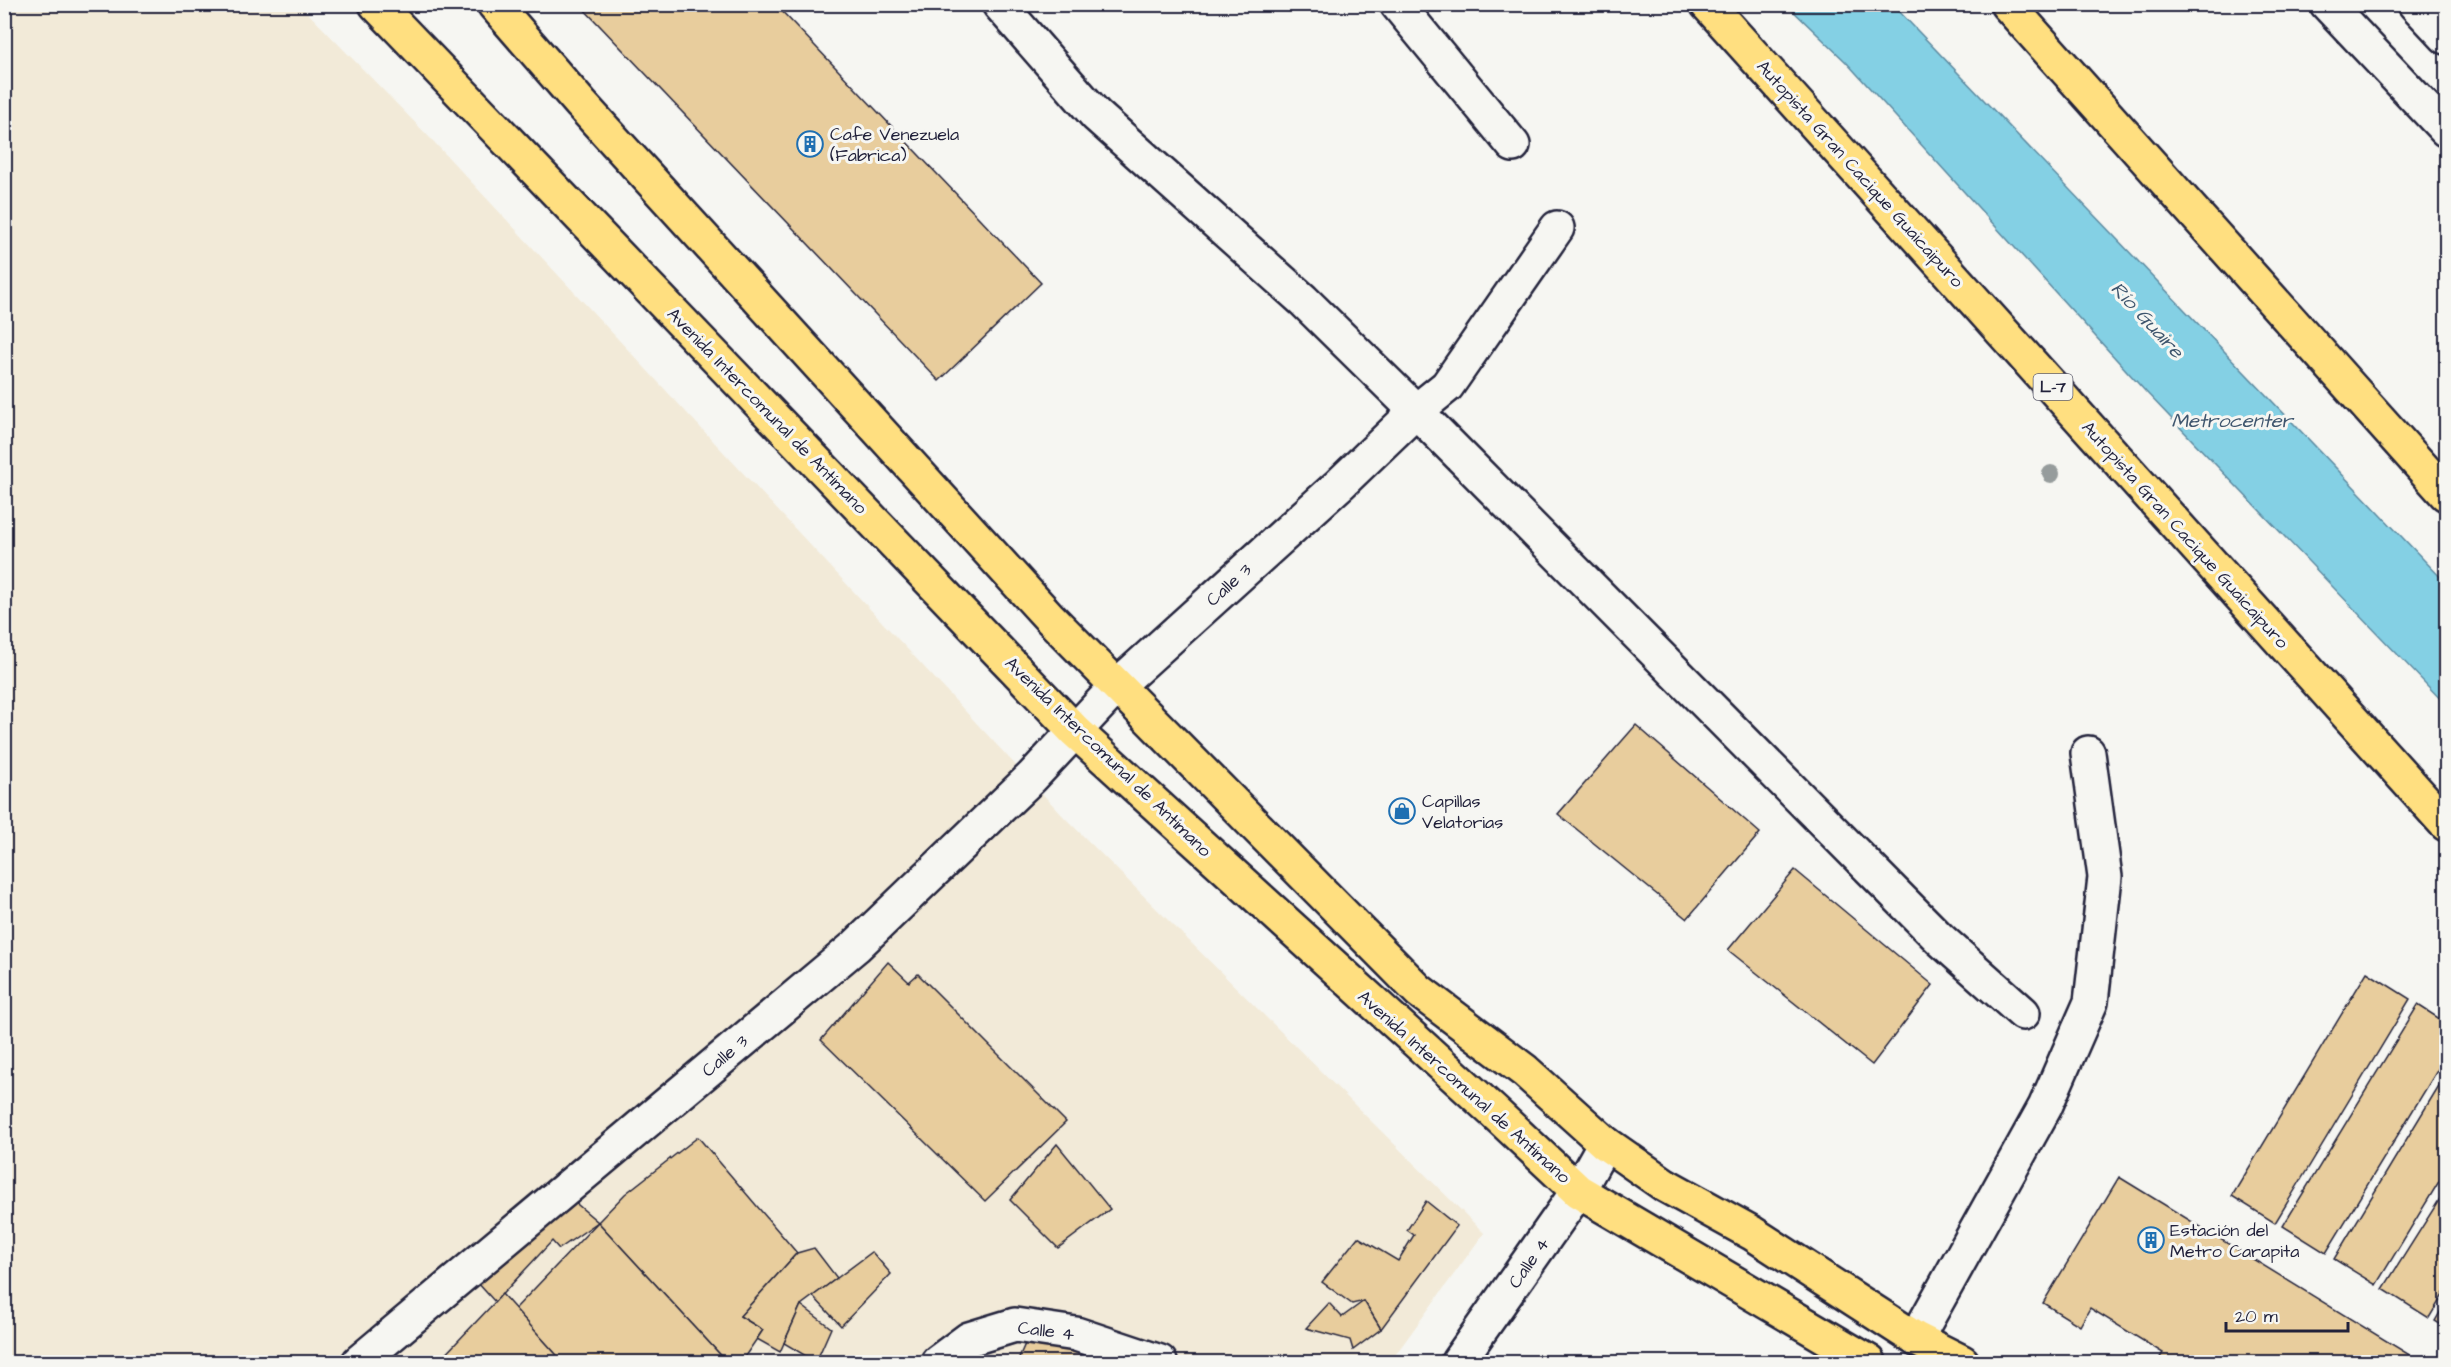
<svg xmlns="http://www.w3.org/2000/svg" width="2451" height="1367" font-family="'Architects Daughter',sans-serif">
<style>
.built{fill:#f2ead8}
.water{fill:#84d0e4;stroke:#5d8aa0;stroke-width:1.5}
.building{fill:#e8cd9d;stroke:#22223b;stroke-width:1.5}
.lines{fill:none;stroke-linecap:round;stroke-linejoin:round}
.minor-casing{stroke:#22223b;stroke-width:38}
.major-casing{stroke:#22223b;stroke-width:38}
.highway-casing{stroke:#22223b;stroke-width:38}
.minor{stroke:#f6f6f2;stroke-width:33}
.major{stroke:#ffdf80;stroke-width:33}
.highway{stroke:#ffdf80;stroke-width:33}
.tree{fill:#969c9c}
.labels{text-anchor:middle;dominant-baseline:central;stroke-width:6;stroke-linejoin:round;paint-order:stroke}
.shield{fill:#f6f6f2;stroke:#626272;stroke-width:1.5}
.shield-label{font-size:16px;font-weight:bold;fill:#22223b}
.poi-label{font-size:18px;fill:#22223b;stroke:#f6f6f2;text-anchor:start}
.street-label{font-size:18px;fill:#22223b;stroke:#f6f6f2}
.water-label{font-size:20px;font-style:italic;fill:#3f566e;stroke:#f6f6f2}
</style>
<rect width="100%" height="100%" fill="#f6f6f2"/>
<filter id="ink" filterUnits="userSpaceOnUse"><feTurbulence type="fractalNoise" baseFrequency=".0167" numOctaves="2"/><feDisplacementMap in="SourceGraphic" scale="12" xChannelSelector="R" yChannelSelector="G"/><feConvolveMatrix kernelMatrix="1 2 1 2 8 2 1 2 1" color-interpolation-filters="sRGB"/></filter>
<g filter="url(#ink)">
<polygon class="built" points="5,5 300,5 434,142 1065,818 1484,1233 1390,1362 5,1362"/>
<polygon class="water" points="1787,5 1893,5 2446,583 2446,705 2146,392 1846,62"/>
<g class="building">
<polygon points="579,4 775,4 1041,283 939,381"/>
<polygon points="1636,725 1760,833 1687,919 1558,814"/>
<polygon points="1795,870 1933,985 1872,1065 1728,950"/>
<polygon points="888,962 909,982 918,974 1066,1122 985,1201 821,1040"/>
<polygon points="2367,972 2410,999 2275,1223 2232,1196"/>
<polygon points="2418,1005 2446,1023 2446,1056 2326,1253 2283,1226"/>
<polygon points="2446,1074 2446,1170 2376,1285 2334,1259"/>
<polygon points="698,1137 797,1253 740,1316 763,1330 741,1362 727,1362 598,1222 625,1194"/>
<polygon points="1057,1144 1110,1209 1058,1248 1010,1200"/>
<polygon points="2119,1177 2421,1362 2157,1362 2163,1353 2090,1308 2080,1326 2043,1303"/>
<polygon points="2446,1189 2446,1290 2429,1318 2383,1289"/>
<polygon points="565,1194 598,1222 559,1249 552,1241 495,1302 477,1282"/>
<polygon points="1426,1201 1457,1226 1381,1329 1364,1301 1352,1304 1322,1282 1358,1237 1398,1261 1414,1235 1407,1230"/>
<polygon points="598,1222 727,1362 563,1362 515,1309"/>
<polygon points="814,1248 837,1278 801,1305 780,1352 757,1339 763,1330 740,1316 797,1253"/>
<polygon points="872,1252 891,1274 841,1326 813,1296"/>
<polygon points="502,1294 563,1362 438,1362 495,1302"/>
<polygon points="1364,1301 1381,1329 1353,1350 1350,1340 1306,1328 1329,1303 1342,1317"/>
<polygon points="2446,1302 2446,1328 2435,1321"/>
<polygon points="801,1305 831,1328 816,1362 784,1343"/>
<polygon points="1032,1328 1093,1362 1017,1362"/>
</g>
<g class="lines">
<g class="minor-casing">
<g id="minor">
<polyline points="999,4 1096,115 1303,300 1416,411 1447,386 1557,228"/>
<polyline points="1397,4 1513,145"/>
<polyline points="2327,4 2446,130"/>
<polyline points="2415,4 2446,37"/>
<polyline points="1916,1339 2045,1107 2091,1002 2105,877 2088,753"/>
<polyline points="359,1362 856,946 1032,777 1118,685 1340,484 1416,411 1940,939 2023,1013"/>
<polyline points="938,1362 969,1339 1015,1325 1076,1334 1160,1362"/>
<polyline points="1458,1362 1578,1191 1605,1143"/>
</g>
</g>
<g class="major-casing">
<g id="major">
<polyline points="376,4 1075,731 1494,1112 1578,1191 1869,1362"/>
<polyline points="494,4 581,104 1049,617 1419,991 1525,1071 1605,1143 1665,1185 1752,1233 1916,1339 1962,1362"/>
</g>
</g>
<g class="highway-casing">
<g id="highway">
<polyline points="1707,4 2446,824"/>
<polyline points="2007,4 2446,494"/>
</g>
</g>
<use href="#minor" class="minor"/>
<use href="#major" class="major"/>
<use href="#highway" class="highway"/>
</g>
<circle class="tree" cx="2051" cy="474" r="9"/>
</g>
<defs>
<g id="building-ring" transform="scale(1.35)"><circle r="9.5" fill="#f6f6f2" stroke="#1f6fb2" stroke-width="1.5"/><path d="M-4-6H4V6H1V3H-1V6H-4ZM-2.5-4.3h1.7v1.8h-1.7ZM.8-4.3h1.7v1.8H.8ZM-2.5-1h1.7V.8h-1.7ZM.8-1h1.7V.8H.8Z" fill="#1f6fb2"/></g>
<g id="shop-ring" transform="scale(1.35)"><circle r="9.5" fill="#f6f6f2" stroke="#1f6fb2" stroke-width="1.5"/><path d="M-5-2.5h2.3a2.7 3.5 0 0 1 5.4 0H5L5.5 6h-11ZM-1.5-2.5h3a1.5 2.3 0 0 0-3 0Z" fill="#1f6fb2"/></g>
</defs>
<g fill-rule="evenodd">
<use href="#building-ring" x="810" y="144"/>
<use href="#shop-ring" x="1402" y="811"/>
<use href="#building-ring" x="2151" y="1240"/>
</g>
<g class="labels">
<rect class="shield" x="2033.5" y="374" width="39" height="26" rx="4.5"/>
<g class="shield-label">
<text x="2053" y="387">L-7</text>
</g>
<g class="poi-label">
<text x="830" y="134">Cafe Venezuela<tspan x="830" dy="21">(Fabrica)</tspan></text>
<text x="1422" y="801">Capillas<tspan x="1422" dy="21">Velatorias</tspan></text>
<text x="2170" y="1230">Estación del<tspan x="2170" dy="21">Metro Carapita</tspan></text>
</g>
<g class="street-label">
<text transform="translate(1860 174) rotate(48)">Autopista Gran Cacique Guaicaipuro</text>
<text transform="translate(767 411) rotate(46)">Avenida Intercomunal de Antímano</text>
<text transform="translate(2185 535) rotate(48)">Autopista Gran Cacique Guaicaipuro</text>
<text transform="translate(1229 585) rotate(-42)">Calle 3</text>
<text transform="translate(1108 757) rotate(44)">Avenida Intercomunal de Antímano</text>
<text transform="translate(725 1056) rotate(-40)">Calle 3</text>
<text transform="translate(1464 1087) rotate(42)">Avenida Intercomunal de Antímano</text>
<text transform="translate(1529 1263) rotate(-55)">Calle 4</text>
<text transform="translate(1046 1331) rotate(7)">Calle 4</text>
</g>
<g class="water-label">
<text transform="translate(2147 320) rotate(47)">Río Guaire</text>
<text x="2232" y="421">Metrocenter</text>
</g>
</g>
<rect width="2451" height="1367" fill="none" stroke="#f6f6f2" stroke-width="24"/>
<rect x="12" y="12" width="2427" height="1343" fill="none" stroke="#22223b" stroke-width="2" filter="url(#ink)"/>
<path d="M2226 1322v9h122v-9" fill="none" stroke="#22223b" stroke-width="3"/>
<text x="2235" y="1322" font-size="18" fill="#22223b" stroke="#f6f6f2" stroke-width="4.5" paint-order="stroke">20 m</text>
</svg>
